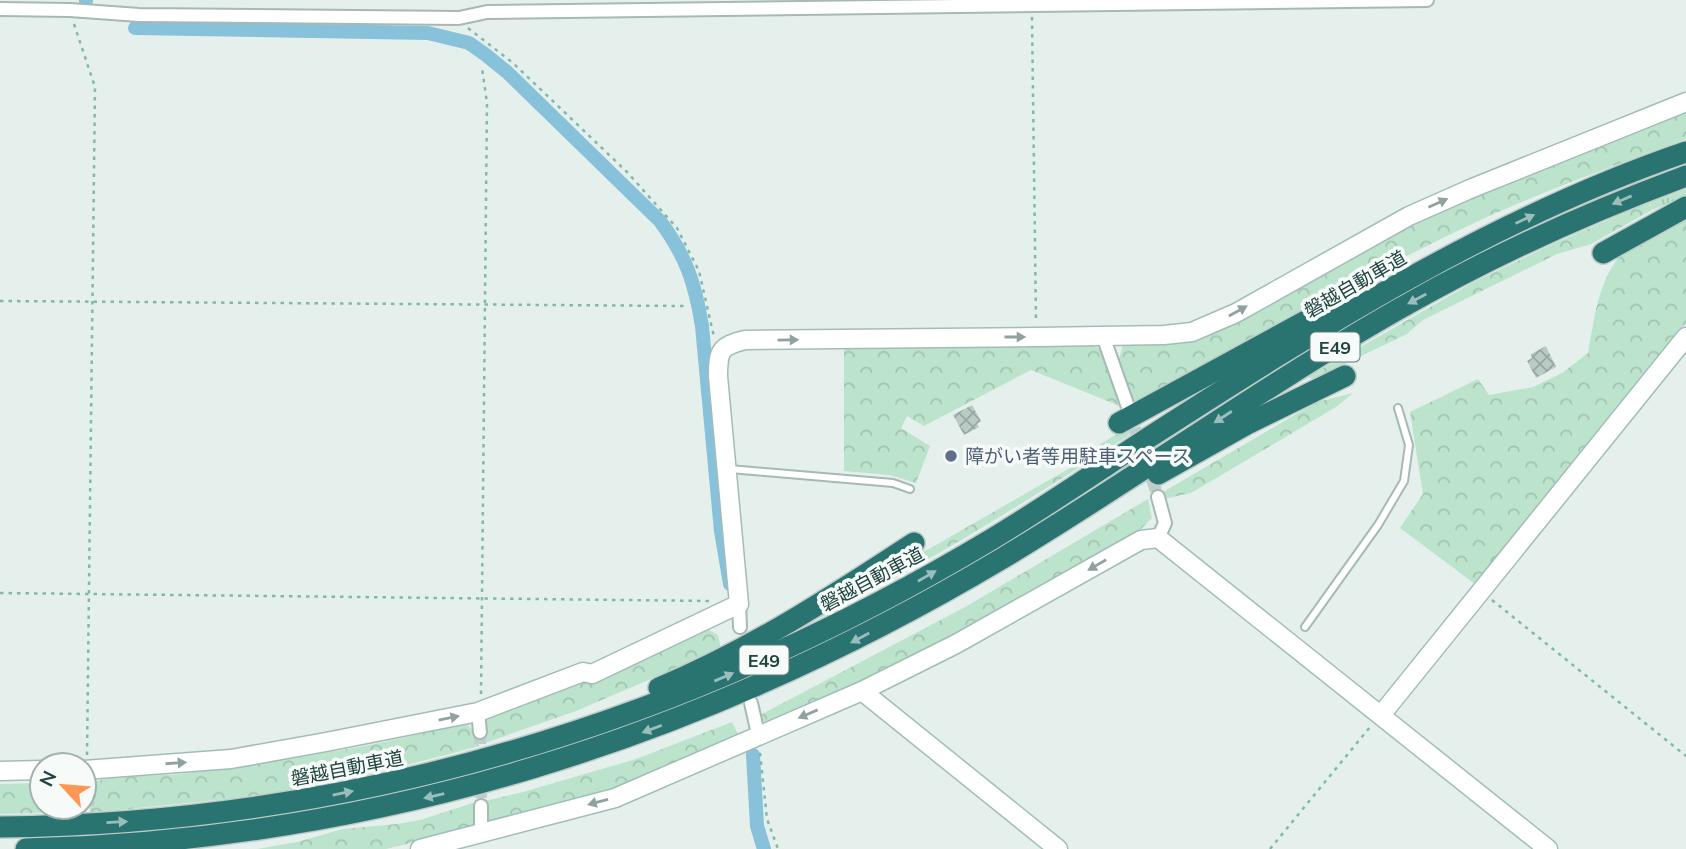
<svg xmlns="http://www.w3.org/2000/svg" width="1686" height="849" font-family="Mulish,'Noto Sans JP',sans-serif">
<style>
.grass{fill:url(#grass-tufts)}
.forest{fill:url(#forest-crowns)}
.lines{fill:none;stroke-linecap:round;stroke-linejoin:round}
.canal{stroke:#87c1da;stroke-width:14}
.building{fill:url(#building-cross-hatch)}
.street-tunnel{stroke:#bececa;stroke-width:12;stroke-dasharray:12 6;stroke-linecap:butt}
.lane-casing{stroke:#a6b9b5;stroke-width:10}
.street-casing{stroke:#a6b9b5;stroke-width:16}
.secondary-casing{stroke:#a2bdb8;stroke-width:21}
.highway-casing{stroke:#c1cbca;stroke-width:24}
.path{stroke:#82b7ae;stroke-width:2.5;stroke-dasharray:3.5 5;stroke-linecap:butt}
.lane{stroke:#fff;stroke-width:6}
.street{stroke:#fff;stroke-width:12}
.secondary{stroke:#fff;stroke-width:18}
.highway{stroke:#297470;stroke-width:21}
.oneway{fill:#9abebb}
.oneway2{fill:#90a2a0}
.service-dot{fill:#5c6f8a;stroke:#f6fbf9;stroke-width:2.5}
.labels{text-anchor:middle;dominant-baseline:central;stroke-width:7;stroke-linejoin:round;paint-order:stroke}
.shield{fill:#f6fbf9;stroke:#617b78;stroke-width:2}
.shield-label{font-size:18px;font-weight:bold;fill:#214440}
.street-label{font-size:19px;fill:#214440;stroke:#f6fbf9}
.service-label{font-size:19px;fill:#4e5e75;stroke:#f6fbf9;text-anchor:start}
</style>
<defs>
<pattern id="grass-tufts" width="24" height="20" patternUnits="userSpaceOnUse" patternTransform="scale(1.75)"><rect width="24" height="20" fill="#bce3cc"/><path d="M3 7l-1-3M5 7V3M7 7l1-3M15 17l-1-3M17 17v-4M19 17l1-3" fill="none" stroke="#a1c4b0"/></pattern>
<pattern id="forest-crowns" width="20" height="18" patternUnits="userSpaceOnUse" patternTransform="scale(1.75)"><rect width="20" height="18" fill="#bce3cc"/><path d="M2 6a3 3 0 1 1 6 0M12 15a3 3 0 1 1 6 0" fill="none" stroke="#a1c4b0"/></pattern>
<pattern id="building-cross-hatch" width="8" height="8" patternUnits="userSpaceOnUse" patternTransform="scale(1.75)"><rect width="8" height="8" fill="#bacbc6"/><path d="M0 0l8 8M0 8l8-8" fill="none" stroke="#97a6a2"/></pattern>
</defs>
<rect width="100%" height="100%" fill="#e5f0ec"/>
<polygon class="grass" points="1686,189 1686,196 1652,210 1650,202"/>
<g class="forest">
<path d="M1686,111V139C1619,164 1552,188 1487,217C1366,273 1251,341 1134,405L1118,361L1124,343L1198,341L1423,218L1496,186Z"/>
<polygon points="1649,202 1652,210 1591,244 1557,254 1423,320 1407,334 1313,379 1308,377 1472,283 1553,244"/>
<path d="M1686,218V323L1479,587L1400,528L1423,494L1410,412L1478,379L1489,395L1533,387L1562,373L1588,353C1594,321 1598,281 1620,256Z"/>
<polygon points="1091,344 1101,350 1122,407 1031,370 924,426 907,416 901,428 930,446 916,483 890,475 844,471 844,348"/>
<polygon points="1353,393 1336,407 1191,493 1164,499 1163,492 1317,402"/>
<path d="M1132,425L1134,432C1025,503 915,571 798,629L796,627L906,557L929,549L1070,468L1082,455Z"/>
<polygon points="1148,499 1152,518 1141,529 973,628 808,715 769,726 758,716 967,606"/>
<polygon points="709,630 718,635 721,649 576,711 482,744 483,722 488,715"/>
<polygon points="732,722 739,736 725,743 615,787 494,824 487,822 485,801 523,792 636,759"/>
<path d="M463,723L468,725L477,736L479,735V746C411,765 341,781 271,793C211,802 150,806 90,813C90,803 87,789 96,782C105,775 165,776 180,774C275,761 371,749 463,723Z"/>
<polygon points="42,783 42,807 84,807 84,798 87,797 86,812 0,814 0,784"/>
<polygon points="473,803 476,808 475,824 470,829 386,849 257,849 297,842 343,829 397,824 420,820"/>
</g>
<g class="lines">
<g class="canal">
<polyline points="86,0 86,1"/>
<path d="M135,28L428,33L469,43L486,55L507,72L660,221C686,256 695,283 702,326L721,531L730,584"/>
<polyline points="753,755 757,826 764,849"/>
</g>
</g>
<g class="building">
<polygon points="1546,346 1556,367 1536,378 1527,361 1532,358 1531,354"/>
<polygon points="972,405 981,421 977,424 979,427 964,435 953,415"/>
</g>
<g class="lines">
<g class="street-tunnel">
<polyline points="1129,411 1158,497"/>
<polyline points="480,732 481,806"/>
<polyline points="88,794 89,828"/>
</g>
<g class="lane-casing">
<g id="lane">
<polyline points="730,469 893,483 910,489"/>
<polyline points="1305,627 1378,525 1404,481 1409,445 1398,408"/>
</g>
</g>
<g class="street-casing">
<g id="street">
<polyline points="0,9 70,10 139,15 459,18 487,12 1427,0"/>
<polyline points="1103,336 1128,407"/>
<polyline points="1158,538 1165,523 1158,497"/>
<polyline points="739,604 740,627"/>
<polyline points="751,703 758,734"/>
<polyline points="478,712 480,732"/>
<polyline points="87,770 88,794"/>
<polyline points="481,835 481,806"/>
</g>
</g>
<g class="secondary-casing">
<g id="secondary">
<polyline points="862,691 1058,849"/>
<polyline points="1381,715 1686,337"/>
<path d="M84,770L231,759L326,742L478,712L583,672L592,674L739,604L718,376C718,351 720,346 745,340L1037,337L1164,335L1192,332L1236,313L1409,216L1470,189L1686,102"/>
<polyline points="0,771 42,770"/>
<polyline points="420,849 615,798 862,691 956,644 1141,540 1158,538 1548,849"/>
</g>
</g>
<g class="highway-casing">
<g id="highway">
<polyline points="1603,253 1686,207"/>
<polyline points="1119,423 1326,310"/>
<polyline points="1158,474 1247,424 1345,376"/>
<path d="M659,688C752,649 830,598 914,543"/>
<path d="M0,827C357,823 687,722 992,539C1045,507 1096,472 1148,438C1319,328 1493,218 1686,152"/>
<path d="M26,849C379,840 701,738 1003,558C1136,478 1262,387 1397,310C1489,257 1586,213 1686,176"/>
</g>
</g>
<g class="path">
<polyline points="1032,17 1036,322"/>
<polyline points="74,24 95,87 87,756"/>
<polyline points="468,28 513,63 627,172 677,228 699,271 714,337"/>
<polyline points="0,301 685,306"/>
<polyline points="0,593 711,601"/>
<polyline points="1492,600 1686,756"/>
<polyline points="481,694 487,103 482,68"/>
<polyline points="760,753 767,819 778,849"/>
<polyline points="1270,849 1370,727"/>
</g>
<use href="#lane" class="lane"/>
<use href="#street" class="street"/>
<use href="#secondary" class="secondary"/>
<use href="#highway" class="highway"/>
</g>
<defs><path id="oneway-solid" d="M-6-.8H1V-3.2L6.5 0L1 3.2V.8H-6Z" transform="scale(1.75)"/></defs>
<g class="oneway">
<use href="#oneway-solid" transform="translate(1622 200) rotate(157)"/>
<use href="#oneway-solid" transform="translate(1525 219) rotate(-25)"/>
<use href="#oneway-solid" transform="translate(1417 299) rotate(152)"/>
<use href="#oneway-solid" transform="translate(1223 417) rotate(147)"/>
<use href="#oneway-solid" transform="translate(927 576) rotate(-30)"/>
<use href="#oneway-solid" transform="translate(860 638) rotate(152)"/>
<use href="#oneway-solid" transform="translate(724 677) rotate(-23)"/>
<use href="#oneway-solid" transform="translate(652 729) rotate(159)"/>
<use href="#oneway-solid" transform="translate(343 793) rotate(-11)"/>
<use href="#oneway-solid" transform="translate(434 796) rotate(167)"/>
<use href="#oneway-solid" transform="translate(117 822) rotate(-3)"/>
</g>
<g class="oneway2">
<use href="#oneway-solid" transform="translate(1438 203) rotate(-24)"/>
<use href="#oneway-solid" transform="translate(1238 311) rotate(-29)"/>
<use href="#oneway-solid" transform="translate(1015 337)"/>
<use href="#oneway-solid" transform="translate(788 340) rotate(-1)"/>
<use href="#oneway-solid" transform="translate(1097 565) rotate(150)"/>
<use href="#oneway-solid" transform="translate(808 714) rotate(157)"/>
<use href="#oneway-solid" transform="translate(449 718) rotate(-11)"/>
<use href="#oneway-solid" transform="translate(176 763) rotate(-4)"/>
<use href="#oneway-solid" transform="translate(598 802) rotate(165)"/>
</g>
<circle class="service-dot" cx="951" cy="456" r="7"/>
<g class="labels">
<g class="shield">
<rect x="1310.5" y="332.5" width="49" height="29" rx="5"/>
<rect x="739.5" y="645.5" width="49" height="29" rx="5"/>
</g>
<g class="shield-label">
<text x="1335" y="347">E49</text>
<text x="764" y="660">E49</text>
</g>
<g class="street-label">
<text transform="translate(1355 284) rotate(-30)">磐越自動車道</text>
<text transform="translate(872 579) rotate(-28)">磐越自動車道</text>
<text transform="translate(347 768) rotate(-11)">磐越自動車道</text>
</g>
<g class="service-label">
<text x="965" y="456">障がい者等用駐車スペース</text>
</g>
</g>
<g transform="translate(63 786) rotate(296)"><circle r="33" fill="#f6fbf9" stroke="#a1b2af" stroke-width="2"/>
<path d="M0-5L12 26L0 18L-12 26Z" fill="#ff9753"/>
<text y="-10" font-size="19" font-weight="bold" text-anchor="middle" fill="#214440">N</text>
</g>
</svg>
